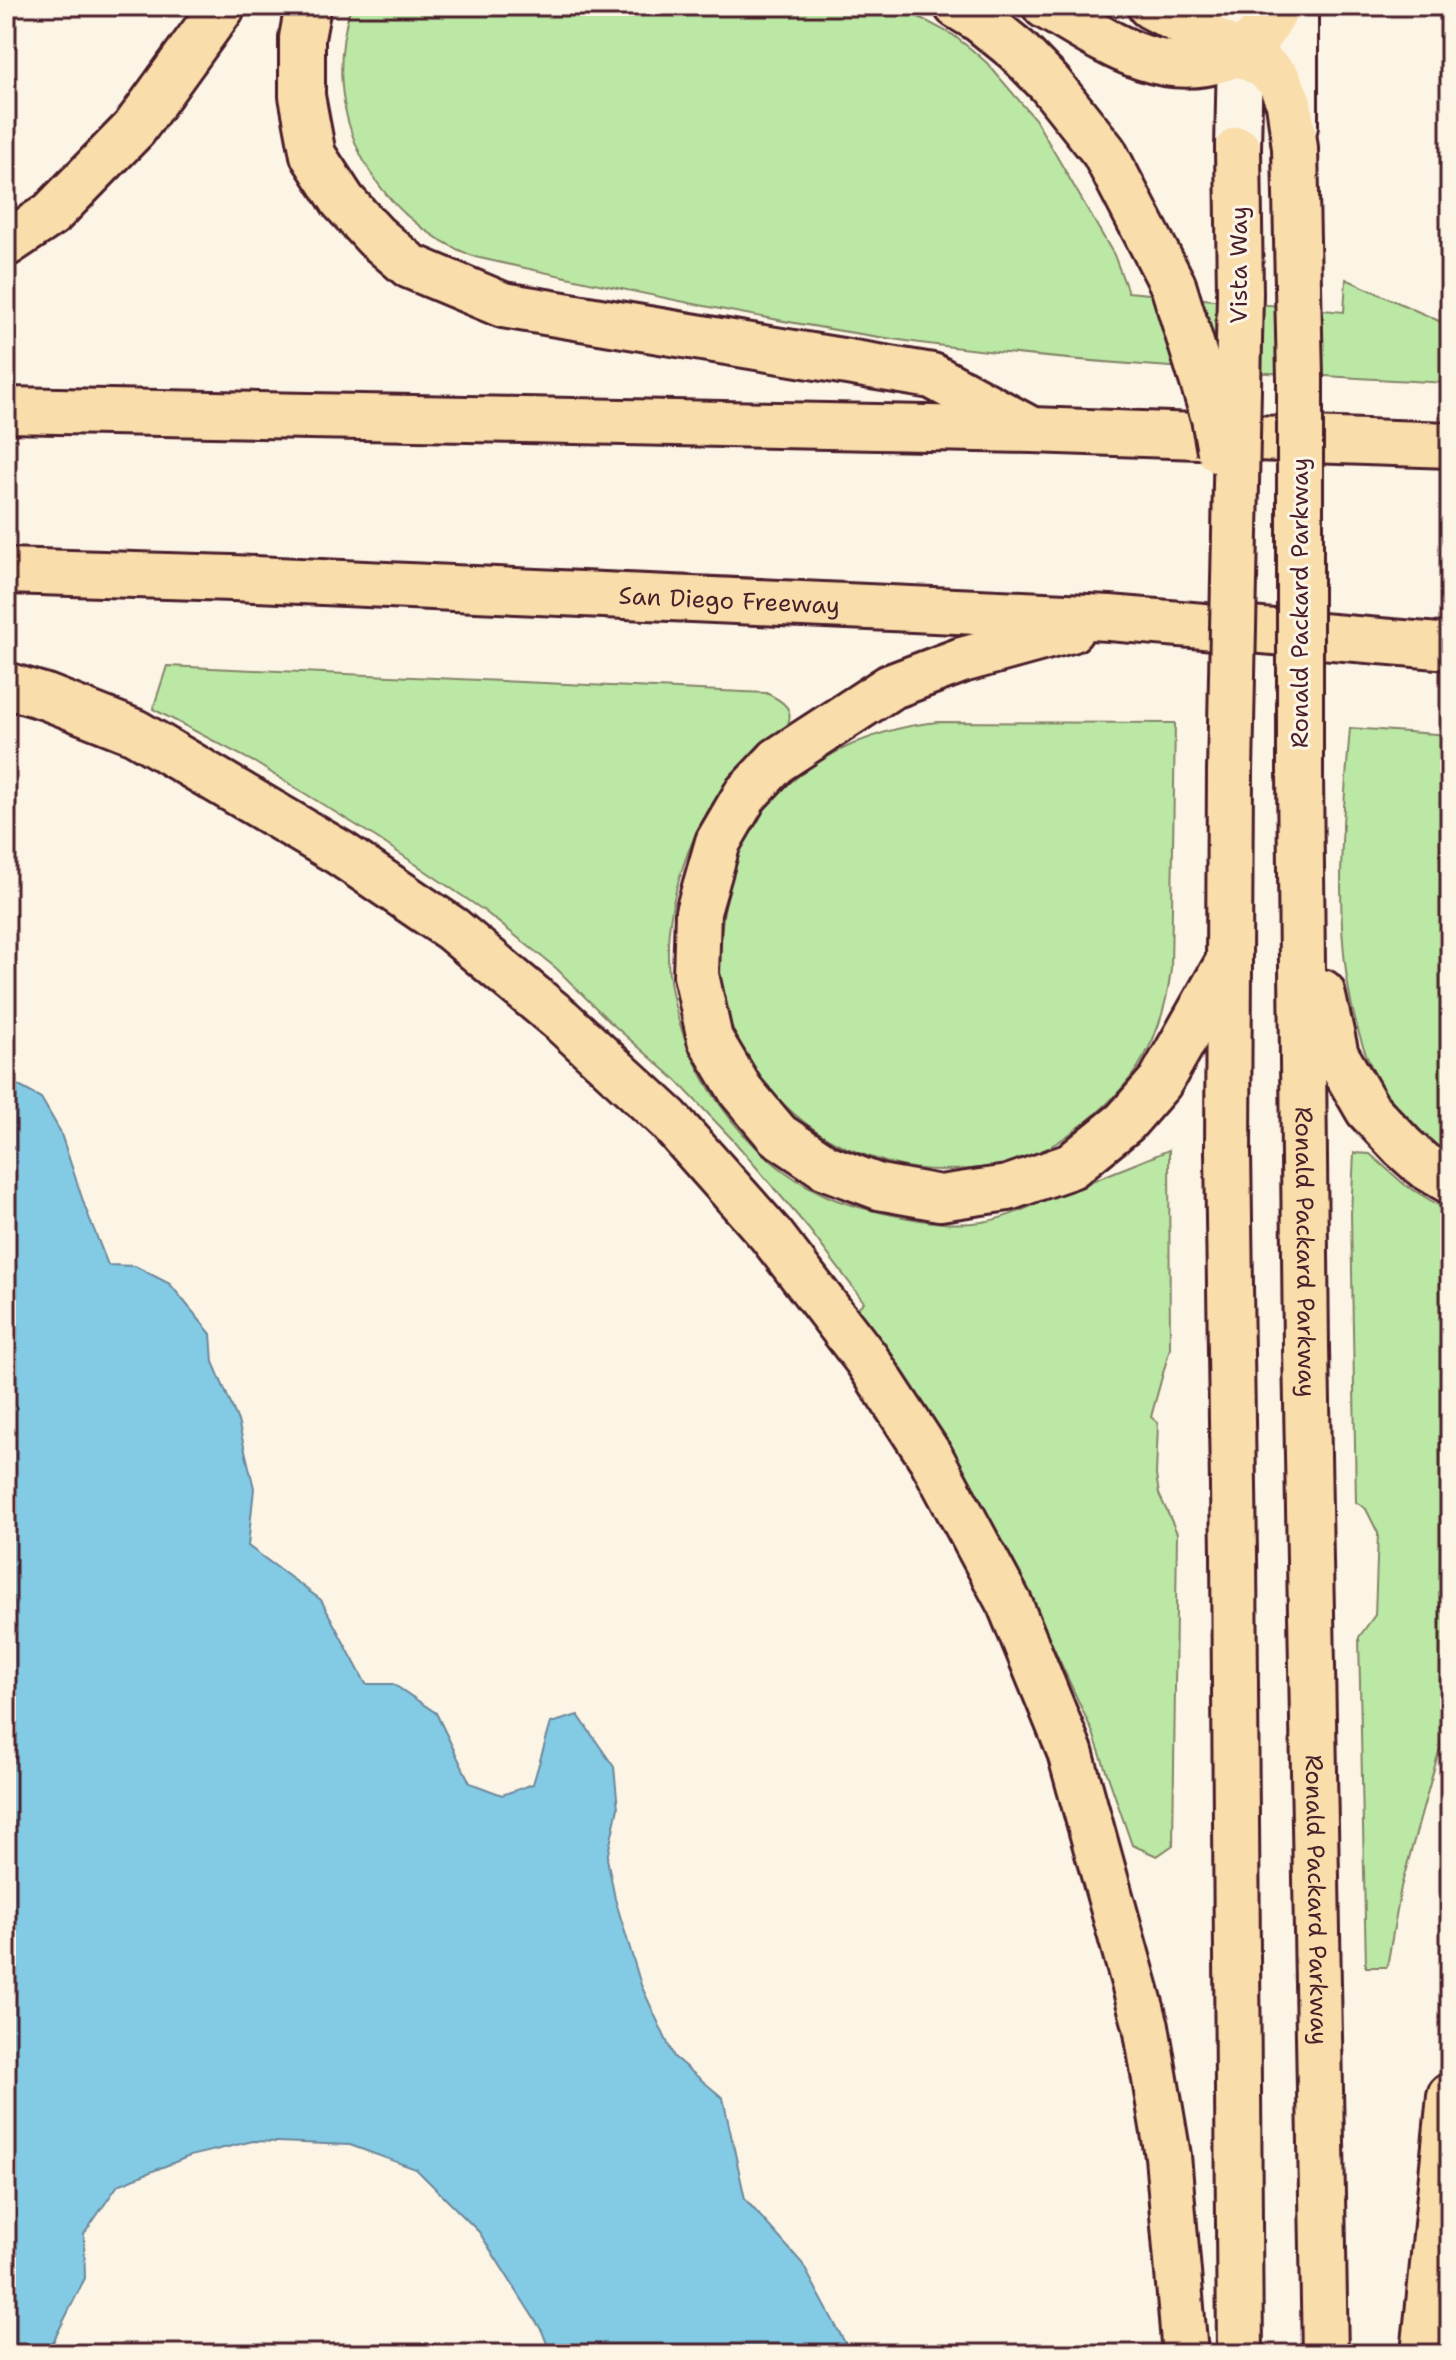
<svg xmlns="http://www.w3.org/2000/svg" width="1456" height="2360" font-family="'Shantell Sans',sans-serif">
<style>
.green{fill:#bce8a5;stroke:#838468;stroke-width:2}
.water{fill:#83cbe4;stroke:#6c869a;stroke-width:2}
.lines{fill:none;stroke-linecap:round;stroke-linejoin:round}
.secondary-casing{stroke:#4a1f2b;stroke-width:50}
.highway-casing{stroke:#4a1f2b;stroke-width:50}
.secondary{stroke:#fcf5e5;stroke-width:44}
.highway{stroke:#f9ddab;stroke-width:44}
.highway-bridge-casing{stroke:#4a1f2b;stroke-width:50;stroke-linecap:butt}
.highway-bridge{stroke:#f9ddab;stroke-width:44}
.labels{text-anchor:middle;dominant-baseline:central;stroke-width:6;stroke-linejoin:round;paint-order:stroke}
.street-label{font-size:24px;fill:#4a1f2b;stroke:#fcf5e5}
</style>
<rect width="100%" height="100%" fill="#fcf5e5"/>
<filter id="ink" filterUnits="userSpaceOnUse"><feTurbulence type="fractalNoise" baseFrequency=".0125" numOctaves="2"/><feDisplacementMap in="SourceGraphic" scale="16" xChannelSelector="R" yChannelSelector="G"/><feConvolveMatrix kernelMatrix="1 2 1 2 8 2 1 2 1" color-interpolation-filters="sRGB"/></filter>
<g filter="url(#ink)">
<g class="green">
<path d="M351,6H898L953,35L971,49L987,63L1035,119L1114,255L1128,292L1344,312L1346,279L1450,326V383C1273,373 1096,366 920,343C770,322 623,290 475,257C371,216 318,114 351,6Z"/>
<path d="M167,666L766,693C781,700 797,709 786,728C780,740 748,761 737,772C691,820 662,908 669,974C680,1064 740,1155 823,1194C845,1205 874,1211 898,1216C927,1222 953,1226 982,1222C1010,1218 1036,1203 1062,1193C1097,1179 1133,1165 1169,1150L1170,1348L1151,1417L1158,1423L1156,1475L1159,1494L1177,1533L1173,1845L1157,1856L1132,1845L1093,1733L1019,1573L972,1485L925,1407L855,1310L864,1302L808,1228L734,1141L675,1079L610,1022L556,968L483,910L377,838L254,762L153,709Z"/>
<path d="M937,722L1175,723L1171,969C1162,1049 1127,1096 1061,1140C1024,1165 984,1170 940,1170C906,1170 878,1161 847,1148C786,1121 735,1059 721,994C715,964 721,933 725,904C729,875 736,842 755,819C798,763 868,729 937,722Z"/>
<path d="M1350,728L1450,735V1154C1313,1082 1340,857 1350,728Z"/>
<polygon points="1354,1153 1370,1154 1405,1185 1450,1212 1450,1712 1401,1887 1387,1967 1366,1967 1359,1637 1375,1615 1378,1533 1366,1509 1356,1502 1351,1214"/>
</g>
<polygon class="water" points="6,1079 41,1098 60,1131 85,1207 108,1265 135,1266 170,1284 211,1334 213,1362 238,1421 254,1488 248,1546 321,1600 366,1684 393,1684 436,1713 470,1783 502,1795 533,1784 551,1723 578,1715 614,1767 618,1808 607,1858 615,1899 641,1985 674,2057 723,2098 745,2199 802,2263 851,2354 551,2354 542,2331 479,2232 416,2169 350,2145 253,2141 190,2156 118,2185 84,2234 85,2278 47,2354 6,2354"/>
<g class="lines">
<g class="secondary-casing">
<g id="secondary">
<polyline points="1295,126 1295,6"/>
<polyline points="1238,149 1241,6"/>
</g>
</g>
<g class="highway-casing">
<g id="highway">
<polyline points="308,6 302,38 302,96 313,155 343,201 375,236 410,266 503,305 932,376 1026,427"/>
<polyline points="957,6 980,20 1017,50 1050,84 1104,152 1173,285"/>
<path d="M1045,6C1100,37 1156,81 1222,59C1227,57 1234,56 1239,53C1256,44 1269,22 1278,6"/>
<polyline points="1150,6 1264,66 1279,80 1289,103 1295,148 1300,378"/>
<polyline points="1238,149 1240,293"/>
<polyline points="6,244 51,214 134,129 223,6"/>
<polyline points="6,410 1032,430 1450,445"/>
<path id="s1" d="M6,571L232,578L1110,618L1450,647"/>
<polyline points="1071,630 962,660 890,687 778,760 746,794 718,842 698,912 696,975 710,1039 741,1091 778,1135 826,1167 879,1187 940,1198 1008,1188 1071,1166 1125,1122 1160,1082 1227,964"/>
<polyline points="6,685 46,697 135,732 340,853 452,929 562,1021 668,1119 771,1235 867,1360 931,1458 1010,1605 1070,1752 1146,2026 1168,2156 1185,2354"/>
<polyline points="1230,772 1228,1152 1234,1554 1240,2354"/>
<path id="s2" d="M1300,774L1306,1349L1325,2354"/>
<polyline points="1322,992 1336,1055 1368,1110 1403,1147 1423,1165 1450,1181"/>
<polyline points="1424,2354 1450,2096"/>
</g>
</g>
<use href="#secondary" class="secondary"/>
<use href="#highway" class="highway"/>
<g class="highway-bridge-casing">
<g id="highway-bridge">
<polyline points="1173,285 1214,418 1220,451"/>
<polyline points="1300,378 1300,774"/>
<polyline points="1230,772 1240,293"/>
</g>
</g>
<use href="#highway-bridge" class="highway-bridge"/>
</g>
</g>
<g class="labels">
<g class="street-label">
<text transform="translate(1239 265) rotate(-90)">Vista Way</text>
<text stroke="none"><textPath href="#s1" startOffset="724">San Diego Freeway</textPath></text>
<text transform="translate(1300 603) rotate(-90)">Ronald Packard Parkway</text>
<text stroke="none"><textPath href="#s2" startOffset="478">Ronald Packard Parkway</textPath></text>
<text stroke="none"><textPath href="#s2" startOffset="1126">Ronald Packard Parkway</textPath></text>
</g>
</g>
<rect width="1456" height="2360" fill="none" stroke="#fcf5e5" stroke-width="32"/>
<rect x="16" y="16" width="1424" height="2328" fill="none" stroke="#4a1f2b" stroke-width="3" filter="url(#ink)"/>
</svg>
